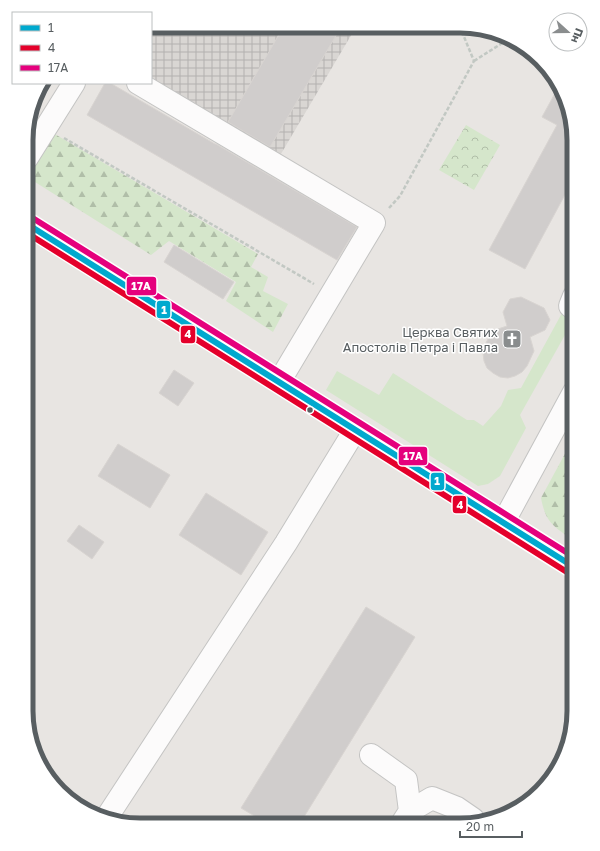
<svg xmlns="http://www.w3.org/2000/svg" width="600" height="851" font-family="'Golos Text',sans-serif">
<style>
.industrial{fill:url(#industrial-grid)}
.grass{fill:#d5e6cb}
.forest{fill:url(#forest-firs)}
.park{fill:url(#park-crowns)}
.building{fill:#d0cdcc;stroke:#d8d4d1}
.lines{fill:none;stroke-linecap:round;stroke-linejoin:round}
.minor-casing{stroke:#c4c4c3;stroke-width:24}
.major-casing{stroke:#d2beae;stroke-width:24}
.path{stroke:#c2c8c3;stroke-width:2.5;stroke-dasharray:4 2;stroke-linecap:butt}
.minor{stroke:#fcfbfb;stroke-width:22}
.major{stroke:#f1ece5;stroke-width:22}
.bus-1-casing{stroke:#fff;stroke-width:9}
.bus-2-casing{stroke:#fff;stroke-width:9}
.bus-3-casing{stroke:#fff;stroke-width:9}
.bus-1{stroke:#00a9ce;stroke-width:6}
.bus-2{stroke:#e4002b;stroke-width:6}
.bus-3{stroke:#e5007d;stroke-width:6}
.bus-dot{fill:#585e61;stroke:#fff;stroke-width:1.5}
.labels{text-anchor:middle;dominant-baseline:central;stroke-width:3;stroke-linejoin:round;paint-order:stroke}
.poi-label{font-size:13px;fill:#585e61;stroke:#fff;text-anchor:end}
.rim{fill:none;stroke:#585e61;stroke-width:5}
.line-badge{stroke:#fff;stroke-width:1.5}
.badge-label{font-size:11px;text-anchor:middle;font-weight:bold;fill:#fff}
</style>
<defs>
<pattern id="industrial-grid" width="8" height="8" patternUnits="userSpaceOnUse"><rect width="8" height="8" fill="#d9d6d3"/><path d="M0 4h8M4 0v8" fill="none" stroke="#b3b1af"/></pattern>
<pattern id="forest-firs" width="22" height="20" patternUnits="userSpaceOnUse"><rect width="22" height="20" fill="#d5e6cb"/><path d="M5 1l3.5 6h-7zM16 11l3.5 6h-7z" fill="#b0bea8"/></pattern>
<pattern id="park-crowns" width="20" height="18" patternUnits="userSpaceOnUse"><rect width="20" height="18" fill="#d5e6cb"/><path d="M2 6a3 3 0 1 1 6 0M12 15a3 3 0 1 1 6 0" fill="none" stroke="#b0bea8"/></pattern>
</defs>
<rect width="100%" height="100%" fill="#e8e5e2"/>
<polygon class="industrial" points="151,26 356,27 275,164 151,83"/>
<polygon class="grass" points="570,306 574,309 574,333 565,335 520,415 526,428 500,476 488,484 478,486 326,390 337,371 379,395 393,373 467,420 474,420 483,426 501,406 508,390 521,388 562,313"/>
<g class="forest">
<polygon points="48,130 258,254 251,267 268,277 263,291 288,304 273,332 226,301 236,282 169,241 151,255 27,177 27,163"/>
<path d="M574,437V541C554,526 546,524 541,498Z"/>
</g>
<polygon class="park" points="466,125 500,145 474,190 439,170"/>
<g class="building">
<polygon points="284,26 341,27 270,147 228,122"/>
<polygon points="105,83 110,83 215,144 216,144 357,227 337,260 87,115"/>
<polygon points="559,86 562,90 574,140 574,178 525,269 489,250 557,125 542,117"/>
<polygon points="174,245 234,282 223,299 164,262"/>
<polygon points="521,297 544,308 550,320 545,330 530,337 534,351 527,366 522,372 515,376 508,378 500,377 493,373 487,368 484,361 483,353 485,345 492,331 507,326 503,312 510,299"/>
<polygon points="174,370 194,383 178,406 159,393"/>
<polygon points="118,444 170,475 150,508 98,476"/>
<polygon points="206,493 268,532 241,575 179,535"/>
<polygon points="79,525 104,542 92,559 67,541"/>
<polygon points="366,607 415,637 299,825 268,824 241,808"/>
</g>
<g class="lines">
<g class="minor-casing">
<g id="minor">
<polyline points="138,83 374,223 279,382"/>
<polyline points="27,158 74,83"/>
<polyline points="574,309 570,306 574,296"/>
<polyline points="503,523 574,392"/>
<polyline points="371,755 406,780 410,811 401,825"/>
<polyline points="410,811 432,798 457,808 473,819"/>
<polyline points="107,817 286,543 355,430"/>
</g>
</g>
<g class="major-casing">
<polyline id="major" points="27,224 574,567"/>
</g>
<g class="path">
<polyline points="474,61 507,40"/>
<polyline points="64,138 314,284"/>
<polyline points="389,208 400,196 474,61 460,27"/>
</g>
<use href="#minor" class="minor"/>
<use href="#major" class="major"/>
<g class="bus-1-casing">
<polyline id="bus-1" points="27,224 574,567"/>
</g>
<g class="bus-2-casing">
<polyline id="bus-2" points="27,233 570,574"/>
</g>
<g class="bus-3-casing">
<polyline id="bus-3" points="31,217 574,557"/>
</g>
<use href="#bus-1" class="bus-1"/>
<use href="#bus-2" class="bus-2"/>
<use href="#bus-3" class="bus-3"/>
</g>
<defs>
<g id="church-square" transform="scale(1)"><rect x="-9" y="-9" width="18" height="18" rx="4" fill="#8a8d8e" stroke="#fff"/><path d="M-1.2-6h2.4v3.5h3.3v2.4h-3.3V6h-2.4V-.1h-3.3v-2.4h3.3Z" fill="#fff"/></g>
</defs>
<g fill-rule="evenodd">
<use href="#church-square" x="512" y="339"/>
</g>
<circle class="bus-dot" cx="310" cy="410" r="3.5"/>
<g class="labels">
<g class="poi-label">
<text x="498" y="332">Церква Святих<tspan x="498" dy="15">Апостолів Петра і Павла</tspan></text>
</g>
</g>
<path d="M0 0H600V851H0ZM140 33H460A107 107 0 0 1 567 140V711A107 107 0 0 1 460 818H140A107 107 0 0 1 33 711V140A107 107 0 0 1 140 33Z" fill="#fff" fill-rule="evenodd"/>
<path class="rim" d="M140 33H460A107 107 0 0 1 567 140V711A107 107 0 0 1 460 818H140A107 107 0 0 1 33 711V140A107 107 0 0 1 140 33Z"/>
<g class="line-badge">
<rect x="126" y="276" width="31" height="20" rx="4" fill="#e5007d"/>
<rect x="156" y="300" width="15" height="19" rx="4" fill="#00a9ce"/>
<rect x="180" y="325" width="16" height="19" rx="4" fill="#e4002b"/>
<rect x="398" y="446" width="30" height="20" rx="4" fill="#e5007d"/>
<rect x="430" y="472" width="15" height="19" rx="4" fill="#00a9ce"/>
<rect x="452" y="495" width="15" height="19" rx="4" fill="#e4002b"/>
</g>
<g class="badge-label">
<text x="141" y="290">17А</text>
<text x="164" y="314">1</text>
<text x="188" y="338">4</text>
<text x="413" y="460">17А</text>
<text x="437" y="485">1</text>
<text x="460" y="509">4</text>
</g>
<rect x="12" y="12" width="140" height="72" fill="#ffffff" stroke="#bcbfc0"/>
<rect x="20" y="25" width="20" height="6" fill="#00a9ce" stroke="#bcbfc0"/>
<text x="48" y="32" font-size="12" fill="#585e61">1</text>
<rect x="20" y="45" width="20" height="6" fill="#e4002b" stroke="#bcbfc0"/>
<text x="48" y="52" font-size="12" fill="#585e61">4</text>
<rect x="20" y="65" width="20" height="6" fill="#e5007d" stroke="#bcbfc0"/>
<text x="48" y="72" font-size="12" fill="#585e61">17А</text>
<g transform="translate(568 32) rotate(111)"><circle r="19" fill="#ffffff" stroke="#bcbfc0"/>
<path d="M0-3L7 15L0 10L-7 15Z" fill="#8a8d8e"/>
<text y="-6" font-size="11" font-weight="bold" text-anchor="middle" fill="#585e61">Пн</text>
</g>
<path d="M460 831v6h62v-6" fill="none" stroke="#585e61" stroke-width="2"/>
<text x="466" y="831" font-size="12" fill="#585e61" stroke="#ffffff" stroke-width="3" paint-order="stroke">20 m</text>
</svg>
